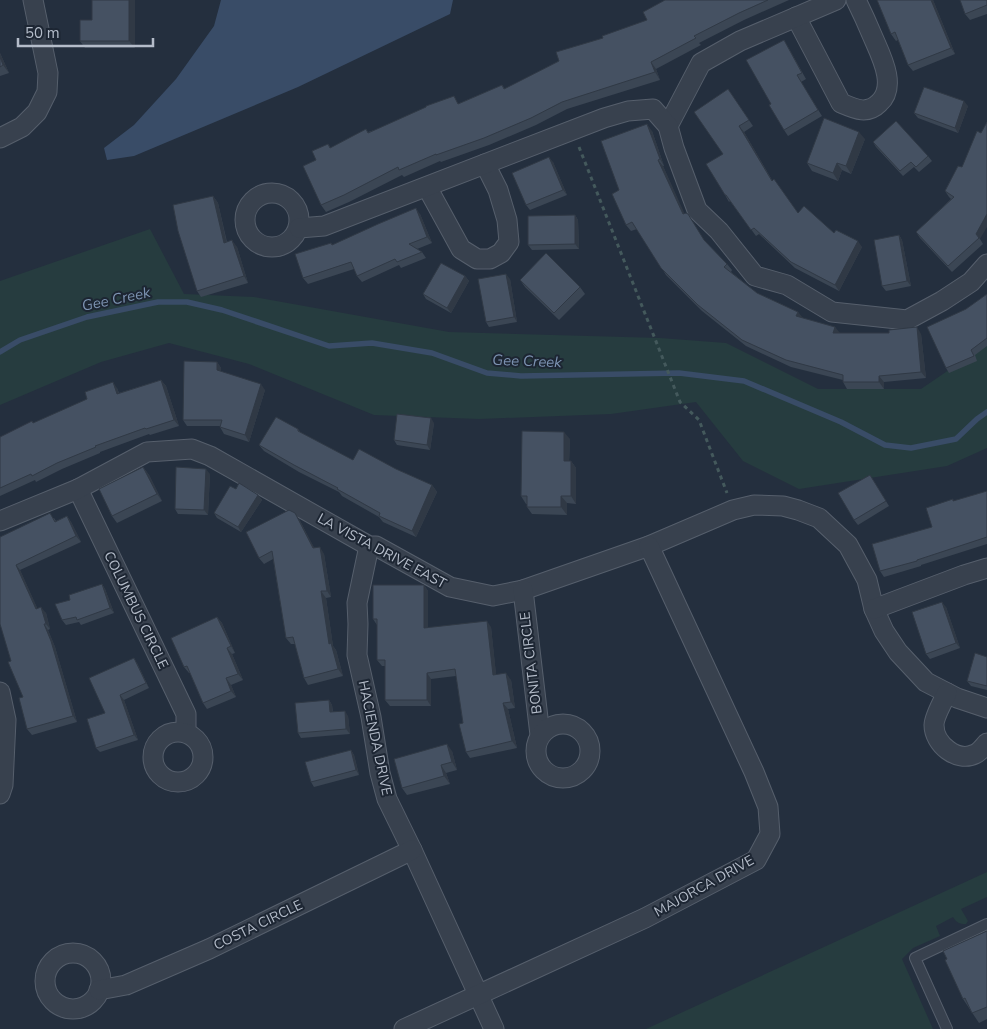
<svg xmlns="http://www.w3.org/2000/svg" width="987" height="1029" font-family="'Nunito Sans',sans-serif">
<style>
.green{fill:#263c3f}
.water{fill:#394c67}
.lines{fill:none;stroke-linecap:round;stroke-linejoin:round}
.stream{stroke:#394c67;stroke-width:5.5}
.service-casing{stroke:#565f6c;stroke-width:12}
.minor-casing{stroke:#565f6c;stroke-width:21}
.path{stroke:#44595c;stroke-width:3;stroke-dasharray:4 4;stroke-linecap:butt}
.service{stroke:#38414e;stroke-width:10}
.minor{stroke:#38414e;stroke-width:19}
.wall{fill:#3b4654}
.shaded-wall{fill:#303945}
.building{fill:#455162;stroke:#303945}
.labels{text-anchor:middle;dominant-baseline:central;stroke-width:4;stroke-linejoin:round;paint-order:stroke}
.street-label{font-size:14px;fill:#b4bcc9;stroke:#1d2633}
.water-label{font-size:15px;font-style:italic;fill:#7c92b1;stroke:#1d2633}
</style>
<rect width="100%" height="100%" fill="#242f3e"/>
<g class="green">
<polygon points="150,229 184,294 254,297 449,332 660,338 726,343 818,389 921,389 987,344 987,448 947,466 799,489 743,461 696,402 611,414 479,419 374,415 249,364 169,343 101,362 0,405 0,281"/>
<path d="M987,872V897L961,909L968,921L966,924C959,924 957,923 953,917L936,926L940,936L913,948L902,959L933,1029H646Z"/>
</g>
<polygon class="water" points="221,0 453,0 450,14 298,87 134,156 107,160 104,148 134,125 176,79 214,26"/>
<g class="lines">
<polyline class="stream" points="0,352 20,340 87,317 158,302 187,302 222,310 329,346 372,343 432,353 487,373 521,376 679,373 744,381 841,422 885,445 911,448 956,439 977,419 987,412"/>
<g class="service-casing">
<polyline id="service" points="947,1029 915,958 987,924"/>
</g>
<g class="minor-casing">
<g id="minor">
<path d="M796,17L841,103C855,109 867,115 879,103C898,86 880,54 872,35C867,23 862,12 856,0"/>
<polyline points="668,126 701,63 740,41 836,0"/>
<polyline points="0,138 22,127 37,112 47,92 48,73 33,0"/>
<polyline points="427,187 461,249 477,259 490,259 501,253 509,242 507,220 498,190 485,164"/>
<circle cx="272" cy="220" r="27"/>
<polyline points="299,228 324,226 604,118 628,111 653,109 668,126 674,148 697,210 719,231 755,276 787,285 832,312 907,320 942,301 971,282 987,264"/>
<polyline points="78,489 186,714 186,733"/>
<polyline points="0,521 78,489 147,452 192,449 210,456 369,546 376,546 450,587 493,596 523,590 649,546 733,510 754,505 783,506 798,510 819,518 848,545 867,580 874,609 884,631 898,652 926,682 957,698 987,708"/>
<polyline points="369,546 357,603 358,624 357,655 371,717 380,773 387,799 412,850 494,1029"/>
<polyline points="523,590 540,735"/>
<polyline points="874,609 964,575 987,568"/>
<polyline points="0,692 6,720 3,785 0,794"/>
<path d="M947,693C943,701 934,717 934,725C934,744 957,763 975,754C980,752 984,746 987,743"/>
<circle cx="563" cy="751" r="27"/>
<circle cx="178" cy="757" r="25"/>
<circle cx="73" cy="981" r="28"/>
<polyline points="99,990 126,985 209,949 412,850"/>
<polyline points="404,1029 645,918 756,860 770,834 768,807 754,772 649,546"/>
</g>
</g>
<polyline class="path" points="579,147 680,402 699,420 727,493"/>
<use href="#service" class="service"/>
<use href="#minor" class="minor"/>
</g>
<g class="wall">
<polygon points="135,0 135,48 85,48 80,41 92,20"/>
<polygon points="665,0 789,0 744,20 699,43 701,45 656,69 660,80 567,109 536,125 489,145 441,162 440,161 404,177 402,175 349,202 326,212 321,205 316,160 328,144 331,148 366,129 368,132 460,103 502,85 505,89 603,38 647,20"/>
<polygon points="877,0 933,0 955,54 913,71 908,65 898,40 896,41 891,34"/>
<polygon points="987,0 987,14 970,20 965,14"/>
<polygon points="784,40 788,47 806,79 801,82 822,116 788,136 784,130 771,104"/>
<polygon points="0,53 9,73 0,76"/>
<polygon points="728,89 753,126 744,132 772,180 798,213 834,233 862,247 839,291 795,268 759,234 756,236 730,201 729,202 725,195 723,154"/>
<polygon points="968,106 958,133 918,118 914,113"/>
<polygon points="652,131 664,166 663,166 684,214 692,221 705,242 727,264 732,270 731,272 757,293 798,312 802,318 835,327 839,333 921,334 926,378 884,382 884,389 847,389 843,382 843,380 791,367 746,346 702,311 666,275 637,229 631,231 626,225 619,190"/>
<polygon points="865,139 851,174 842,170 838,181 812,171 807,163"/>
<polygon points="873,142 928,156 932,161 919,172 914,167 903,176 876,147"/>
<polygon points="553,162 567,195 530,210 526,205"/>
<polygon points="958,166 980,239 983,244 952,272 920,238 916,232 951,199 949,197 945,191"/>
<polygon points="213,196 218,203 227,242 237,247 248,283 201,297 197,291"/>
<polygon points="420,214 432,243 417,249 422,252 426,258 401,268 399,265 362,282 357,276 354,269 308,284 303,278 332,245"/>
<polygon points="575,215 578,220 579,249 532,250 528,245"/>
<polygon points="899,235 902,240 911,286 886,291 882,286"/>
<polygon points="465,276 469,281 451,313 426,299 423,294"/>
<polygon points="510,279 517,322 489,327 486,322"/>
<polygon points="520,280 580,287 585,294 559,320 525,287"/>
<polygon points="987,294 987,346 975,355 977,361 949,373 946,368 966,309"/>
<polygon points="217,362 221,368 221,372 265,390 249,442 224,434 220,427 220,426 187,426 183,420"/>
<polygon points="161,380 166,386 179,426 150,435 149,434 100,452 100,453 62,469 36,482 35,480 0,496 0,437 117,388 119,393"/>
<polygon points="434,423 430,450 397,445 394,440"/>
<polygon points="298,429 301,433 353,460 396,469 432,485 437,492 416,537 383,522 379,517 342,496 339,492 299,472 264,451 259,445"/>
<polygon points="570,439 569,461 571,461 576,468 576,504 567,503 567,515 532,514 527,507 527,504 526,504 521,496"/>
<polygon points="143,467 149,475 162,501 117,523 112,516"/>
<polygon points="210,474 208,515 178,514 175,509"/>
<polygon points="873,480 889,506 858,525 854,520"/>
<polygon points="236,489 258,495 262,500 241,532 217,518 214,513"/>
<polygon points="987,491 987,544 921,565 921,566 884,577 880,571 932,527"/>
<polygon points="67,516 71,522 81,542 20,570 37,608 46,613 50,629 48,630 55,647 77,722 32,735 27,729 23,697 11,661 0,537 54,518 56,521"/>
<polygon points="299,519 314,548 324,554 331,597 326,598 333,646 336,650 343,676 308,685 304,678 295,644 291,644 286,638 273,559 264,564 259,558"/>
<polygon points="102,584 105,589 114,613 81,625 79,622 66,625 62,620 70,600"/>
<polygon points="424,585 428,591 428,627 491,627 496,675 511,680 515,708 508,709 517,748 470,758 466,752 463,723 456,676 431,679 431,706 390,706 385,700 385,666 382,666 377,660 377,625 373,619"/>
<polygon points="946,607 960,648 930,659 926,654"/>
<polygon points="217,617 222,623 235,653 232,654 243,680 231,685 236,697 207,709 203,703 190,673 189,673 184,667"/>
<polygon points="987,657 987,690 971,686 967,681"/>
<polygon points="137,663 149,688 124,700 138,740 100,752 96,748 105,713"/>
<polygon points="329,700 332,705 333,712 348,716 350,734 301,738 298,733"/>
<polygon points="351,750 354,755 359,775 314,787 311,782"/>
<polygon points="452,751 457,770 446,773 450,784 407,795 402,788"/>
<polygon points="987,931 987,1019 979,1023 963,999 947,959"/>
</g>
<g class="shaded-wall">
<polygon points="129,0 135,0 135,48 129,41"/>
<polygon points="931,0 933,0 955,54 951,48"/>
<polygon points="0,53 9,73 3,65 0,57"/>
<polygon points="651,62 656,69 660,80 655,72"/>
<polygon points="964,101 968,106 958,133 955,128"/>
<polygon points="647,124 652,131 664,166 660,159"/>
<polygon points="739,126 744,132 776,187 772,181"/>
<polygon points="859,132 865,139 851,174 846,166"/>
<polygon points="549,157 553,162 567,195 563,190"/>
<polygon points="658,160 663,166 688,221 683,214"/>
<polygon points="837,163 842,170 838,181 833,173"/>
<polygon points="213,196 218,203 228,249 224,243"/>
<polygon points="416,208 420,214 432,243 427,237"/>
<polygon points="987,214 987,227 980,239 976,234"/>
<polygon points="575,215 578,220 579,249 575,244"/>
<polygon points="899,235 902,240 911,286 907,281"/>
<polygon points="232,240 237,247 248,283 244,276"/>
<polygon points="858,241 862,247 839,291 835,285"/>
<polygon points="506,274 510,279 517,322 514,317"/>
<polygon points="465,276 469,281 451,313 447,308"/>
<polygon points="798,312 803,318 796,316"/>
<polygon points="835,327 840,333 833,333"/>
<polygon points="917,327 921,334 926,378 921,372"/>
<polygon points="217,362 221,368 221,377 217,370"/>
<polygon points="879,376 884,382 884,389 879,382"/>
<polygon points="161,380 166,386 179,426 174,420"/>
<polygon points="113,382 117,388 121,400 117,394"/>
<polygon points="261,384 265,390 249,442 245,435"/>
<polygon points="431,418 434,423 430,450 427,445"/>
<polygon points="564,432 570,439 569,468 564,461"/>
<polygon points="571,461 576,468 576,504 571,496"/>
<polygon points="143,467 149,475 162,501 157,494"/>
<polygon points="206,469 210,474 208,515 204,510"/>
<polygon points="432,485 437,492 416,537 412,531"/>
<polygon points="258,495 262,500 241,532 238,527"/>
<polygon points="561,496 567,503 567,515 561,507"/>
<polygon points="295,513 299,519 318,555 313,548"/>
<polygon points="67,516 71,522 81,542 76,536"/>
<polygon points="320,547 324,554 331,597 327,591"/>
<polygon points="16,565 20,570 40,614 36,609"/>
<polygon points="102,584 105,589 114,613 110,608"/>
<polygon points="424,585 428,591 428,634 424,628"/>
<polygon points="321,591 326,598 333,646 336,650 343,676 338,669 329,644"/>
<polygon points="942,602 946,607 960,648 956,643"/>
<polygon points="41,607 46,613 50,629 46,624"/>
<polygon points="217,617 222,623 235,653 231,646"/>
<polygon points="487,621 491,627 497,682 493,675"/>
<polygon points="44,624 48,630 55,647 77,722 73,716"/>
<polygon points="227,648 232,654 243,680 238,674"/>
<polygon points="134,658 137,663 149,688 146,683"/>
<polygon points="427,673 431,679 431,706 427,700"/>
<polygon points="506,673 511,680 515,708 511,702"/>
<polygon points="226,678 231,685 236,697 231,691"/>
<polygon points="120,695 124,700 138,740 134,735"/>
<polygon points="329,700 332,705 333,717 330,712"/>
<polygon points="503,703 508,709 517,748 512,741"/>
<polygon points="345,711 348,716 350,734 346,729"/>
<polygon points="447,744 452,751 457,770 452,762"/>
<polygon points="351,750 354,755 359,775 356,770"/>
<polygon points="441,765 446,773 450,784 444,776"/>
</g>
<g class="building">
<polygon points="92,0 129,0 129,41 80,41 80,20 92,20"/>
<polygon points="665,0 768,0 739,13 694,36 696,38 651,62 655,72 562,102 531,118 484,138 436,155 436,154 399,170 398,167 344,195 321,205 303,166 316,160 312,151 328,144 330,148 366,129 368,133 426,107 426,106 454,96 458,104 502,85 504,89 559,61 556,52 603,38 602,36 647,20 643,12"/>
<polygon points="877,0 931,0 951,48 908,65 895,32 891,34"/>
<polygon points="960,0 987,0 987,5 965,14"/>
<polygon points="784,40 802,73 797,75 818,110 784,130 769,105 771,104 746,60"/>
<polygon points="0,57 3,65 0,67"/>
<polygon points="924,87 964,101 955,128 914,113"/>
<polygon points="728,89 749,120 739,126 772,181 774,179 798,213 804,206 834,233 836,230 858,241 835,285 791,262 754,228 751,230 726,195 725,195 706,164 723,154 694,112"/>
<polygon points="824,118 859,132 846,166 837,163 833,173 807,163"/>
<polygon points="896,121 928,156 916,167 911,162 900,171 873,142"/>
<polygon points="987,122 987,214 976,234 979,238 948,266 916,232 954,197 945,191 958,166 962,167 977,131 981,133"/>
<polygon points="647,124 660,159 658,160 683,214 686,213 688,214 704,240 727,264 724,267 757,293 798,312 796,316 835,327 833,333 889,333 889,330 917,327 921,372 879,376 879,382 843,382 843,375 786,360 742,340 698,305 661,268 632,222 626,225 612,194 619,190 601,141"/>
<polygon points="549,157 563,190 526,205 512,173"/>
<polygon points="213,196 224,243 232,240 244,276 197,291 178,231 173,205"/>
<polygon points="416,208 427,237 409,244 422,252 397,262 395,259 357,276 351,262 303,278 295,254 331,243 332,245 378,224"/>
<polygon points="575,215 575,244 528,245 528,216"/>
<polygon points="899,235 907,281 882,286 874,240"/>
<polygon points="546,253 580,287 554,313 520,280"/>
<polygon points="441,263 465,276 447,308 423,294"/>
<polygon points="506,274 514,317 486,322 478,279"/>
<polygon points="987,294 987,338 971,350 974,356 946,368 927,327 966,309"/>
<polygon points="184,361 217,362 217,370 261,384 245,435 220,427 222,420 183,420"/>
<polygon points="161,380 174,420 146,429 145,428 95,446 96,447 57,463 32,476 31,474 0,488 0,437 32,421 33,423 87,399 85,392 113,382 117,394"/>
<polygon points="397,414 431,418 427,445 394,440"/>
<polygon points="276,417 298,429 298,431 353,460 359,449 396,469 432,485 412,531 379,516 380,513 337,489 338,488 294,465 259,445"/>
<polygon points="522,431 564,432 564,461 571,461 571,496 561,496 561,507 527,507 527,496 521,496"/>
<polygon points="143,467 157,494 112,516 99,489"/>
<polygon points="176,467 206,469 204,510 175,509"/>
<polygon points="870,475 886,501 854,520 838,493"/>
<polygon points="239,483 258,495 238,527 214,513 230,486 236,489"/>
<polygon points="987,491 987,537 917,560 917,561 880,571 872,544 932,527 926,508 953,499 953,501"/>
<polygon points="289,510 295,513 313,548 320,547 327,591 321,591 329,644 331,643 338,669 304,678 293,637 286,638 272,551 259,558 246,532"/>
<polygon points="50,513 55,522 67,516 76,536 16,565 36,609 41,607 46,624 44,624 51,641 73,716 27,729 19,698 23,697 8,662 11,661 0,624 0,537"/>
<polygon points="102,584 110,608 77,620 76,617 62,620 55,604 70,600 69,595"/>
<polygon points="373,585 424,585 424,628 487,621 493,675 506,673 511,702 503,703 512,741 466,752 459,724 463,723 455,669 427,673 427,700 385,700 385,660 377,660 377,619 373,619"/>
<polygon points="942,602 956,643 926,654 912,612"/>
<polygon points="217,617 231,646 227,648 238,674 226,678 231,691 203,703 187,666 184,667 171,638"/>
<polygon points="975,653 987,657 987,686 967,681"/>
<polygon points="134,658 146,683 120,695 134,735 96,748 87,719 105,713 89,678"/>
<polygon points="329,700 330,712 345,711 346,729 298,733 295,703"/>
<polygon points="447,744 452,762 441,765 444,776 402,788 394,759"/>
<polygon points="351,750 356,770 311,782 305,762"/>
<polygon points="987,931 987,1007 972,1013 965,998 963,999 945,960 947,959 943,951"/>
</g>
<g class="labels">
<g class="street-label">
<text transform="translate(382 551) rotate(28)">LA VISTA DRIVE EAST</text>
<text transform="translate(136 610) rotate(64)">COLUMBUS CIRCLE</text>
<text transform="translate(531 663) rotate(-97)">BONITA CIRCLE</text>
<text transform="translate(375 738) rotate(78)">HACIENDA DRIVE</text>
<text transform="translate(704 886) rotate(-29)">MAJORCA DRIVE</text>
<text transform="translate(258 925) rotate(-26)">COSTA CIRCLE</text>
</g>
<g class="water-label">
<text transform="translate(116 299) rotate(-12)">Gee Creek</text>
<text transform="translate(527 361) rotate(2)">Gee Creek</text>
</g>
</g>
<path d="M18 38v8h135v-8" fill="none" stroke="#b4bcc9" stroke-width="2.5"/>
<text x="25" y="38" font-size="15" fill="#b4bcc9" stroke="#1d2633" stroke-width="4" paint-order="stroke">50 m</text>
</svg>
